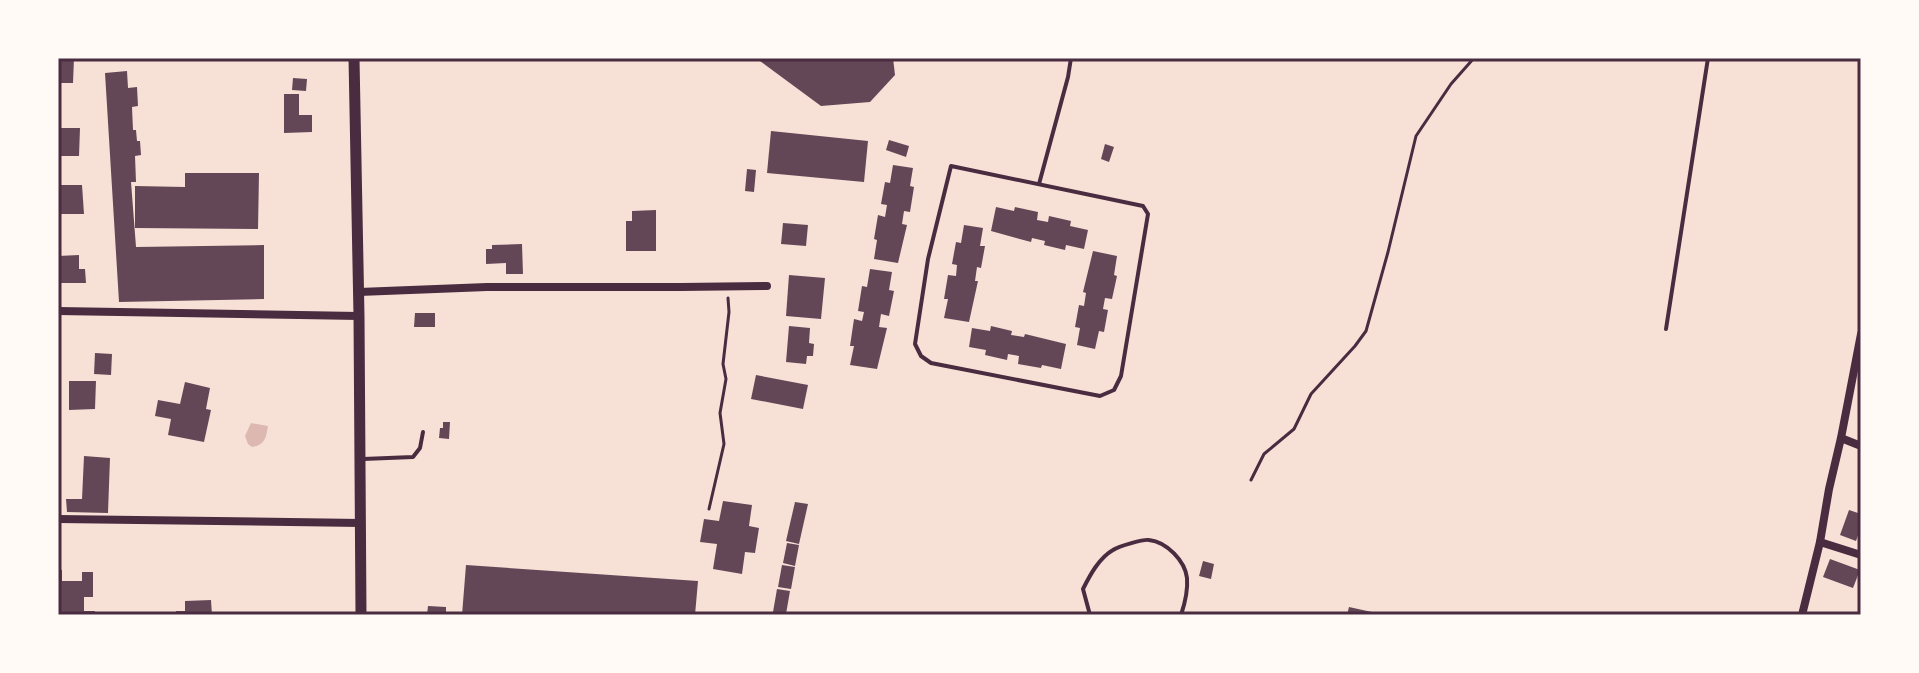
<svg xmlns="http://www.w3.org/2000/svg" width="1919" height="673" font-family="Rubik,sans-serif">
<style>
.water{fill:#dcb8b0}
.building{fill:#644757}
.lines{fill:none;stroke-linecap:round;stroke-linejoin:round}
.path{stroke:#4a2c40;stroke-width:3}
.service{stroke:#4a2c40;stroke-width:4}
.minor{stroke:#4a2c40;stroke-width:8}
.secondary{stroke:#4a2c40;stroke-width:11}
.neatline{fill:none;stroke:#4a2c40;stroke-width:3}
</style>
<rect width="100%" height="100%" fill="#f7e1d7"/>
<path class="water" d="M251,423L268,426C266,438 265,445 252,447L248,444L245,436Z"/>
<g class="building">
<polygon points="58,58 74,58 73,83 58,83"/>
<polygon points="756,58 893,58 895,75 870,102 821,106"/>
<polygon points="127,71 128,88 137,87 138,106 132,107 133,130 136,130 137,141 140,141 141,155 135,156 136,182 131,182 136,247 264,245 264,299 119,302 105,73"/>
<polygon points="293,78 307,79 306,91 292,90"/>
<polygon points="284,94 299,94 299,115 312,115 312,132 284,133"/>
<polygon points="58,128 80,128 79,156 58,156"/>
<polygon points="771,131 868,141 864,182 767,173"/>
<polygon points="889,140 909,146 906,157 886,150"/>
<polygon points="1105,144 1114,147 1109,162 1101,159"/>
<polygon points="893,165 913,168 910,186 914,187 910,212 904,211 902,224 907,225 898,263 874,259 877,240 874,239 878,215 885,217 887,205 881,204 885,182 890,183"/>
<polygon points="747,169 756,170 754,192 745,191"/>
<polygon points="185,173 259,173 258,229 135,228 135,186 185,187"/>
<polygon points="58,185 82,185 84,214 58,214"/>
<polygon points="996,207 1014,211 1015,207 1038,212 1037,220 1048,222 1049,216 1071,221 1070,226 1088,230 1084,249 1066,245 1065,250 1044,245 1045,241 1032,238 1031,242 991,231"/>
<polygon points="656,210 656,251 626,251 626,221 632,221 632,211"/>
<polygon points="783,223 808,225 806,246 781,244"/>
<polygon points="964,225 983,228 980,246 985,246 981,268 977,267 975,281 978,281 969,322 944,318 948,299 944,299 948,275 956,276 957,265 952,264 956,242 961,243"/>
<polygon points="522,244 523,274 506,274 506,263 486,264 486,249 492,249 492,245"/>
<polygon points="1093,251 1117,256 1114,275 1117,276 1112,299 1105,298 1103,309 1108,310 1104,332 1099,331 1095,349 1077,345 1080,328 1075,327 1079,305 1084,306 1086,293 1083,292"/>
<polygon points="79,255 79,269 85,269 86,283 58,283 58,256"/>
<polygon points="870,269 892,272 889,290 894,291 889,316 881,314 879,327 887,328 877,369 850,365 854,346 850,346 854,319 862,321 864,312 858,311 862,286 867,287"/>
<polygon points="789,275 825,278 821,319 786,316"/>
<polygon points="415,313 435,313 435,327 414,327"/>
<polygon points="789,326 810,328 809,343 814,344 813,356 807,356 806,364 786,362"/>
<polygon points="991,326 1012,331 1011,335 1024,337 1025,334 1066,344 1061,369 1042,365 1041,368 1018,364 1019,356 1008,354 1007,360 985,355 986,350 969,347 972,328 990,331"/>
<polygon points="95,353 112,354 111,375 94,374"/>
<polygon points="756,375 808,385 803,409 751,399"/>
<polygon points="69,381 96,381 95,409 69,410"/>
<polygon points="185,382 210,388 206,409 211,410 204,442 168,435 171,419 155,416 158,400 180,404"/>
<polygon points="443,422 450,422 449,439 439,438 440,428 443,428"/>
<polygon points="84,456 110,458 108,513 67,512 66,499 82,499"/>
<polygon points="723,501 752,505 749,526 759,528 755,553 745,552 742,574 713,569 717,544 700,542 704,519 719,521"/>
<polygon points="795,502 808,504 799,544 786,541"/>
<polygon points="1849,510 1861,514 1861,527 1856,541 1840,535"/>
<polygon points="787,543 799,545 795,566 783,563"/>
<polygon points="1830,559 1860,570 1853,588 1823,577"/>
<polygon points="1203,561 1214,564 1211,579 1199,576"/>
<polygon points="466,565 698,581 695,615 462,615"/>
<polygon points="782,565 795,567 791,589 778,587"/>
<polygon points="58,570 62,570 62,581 82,581 82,572 93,572 93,597 84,597 84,611 95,611 94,615 58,615"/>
<polygon points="777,589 790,591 786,614 773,612"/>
<polygon points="211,600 212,615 176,615 176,611 185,611 185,601"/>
<polygon points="428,606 446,607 446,615 427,615"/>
<polygon points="1349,607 1381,614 1381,615 1347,615"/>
</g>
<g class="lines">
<g class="path">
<polyline points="1251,480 1264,454 1294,429 1311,394 1355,346 1366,331 1388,252 1416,136 1451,84 1474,58"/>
<polyline points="709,509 724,444 720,413 726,379 723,364 729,312 728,298"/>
</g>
<g class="service">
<polygon points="951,166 1143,206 1148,214 1121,376 1114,390 1100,396 931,363 921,356 915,344 928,259"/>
<polyline points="1039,184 1068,77 1071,58"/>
<polyline points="1666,329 1708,58"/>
<polyline points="363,459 413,457 420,448 423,432"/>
<path d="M1090,615L1083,589C1090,575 1099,558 1113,550C1119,546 1144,539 1149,540C1167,542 1185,561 1187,578C1188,590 1185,603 1181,615"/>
</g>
<g class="minor">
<polyline points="359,292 487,287 680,287 767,286"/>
<polyline points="58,311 359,316"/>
<polyline points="1841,438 1861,446"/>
<polyline points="58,519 361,523"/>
<polyline points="1820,542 1861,555"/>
<polyline points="1802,615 1820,542 1829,489 1841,438 1861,334"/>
</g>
<polyline class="secondary" points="354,58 359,316 361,615"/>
</g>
<rect width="1919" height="673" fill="none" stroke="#fffaf5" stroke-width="120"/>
<rect x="60" y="60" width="1799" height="553" class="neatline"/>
</svg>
